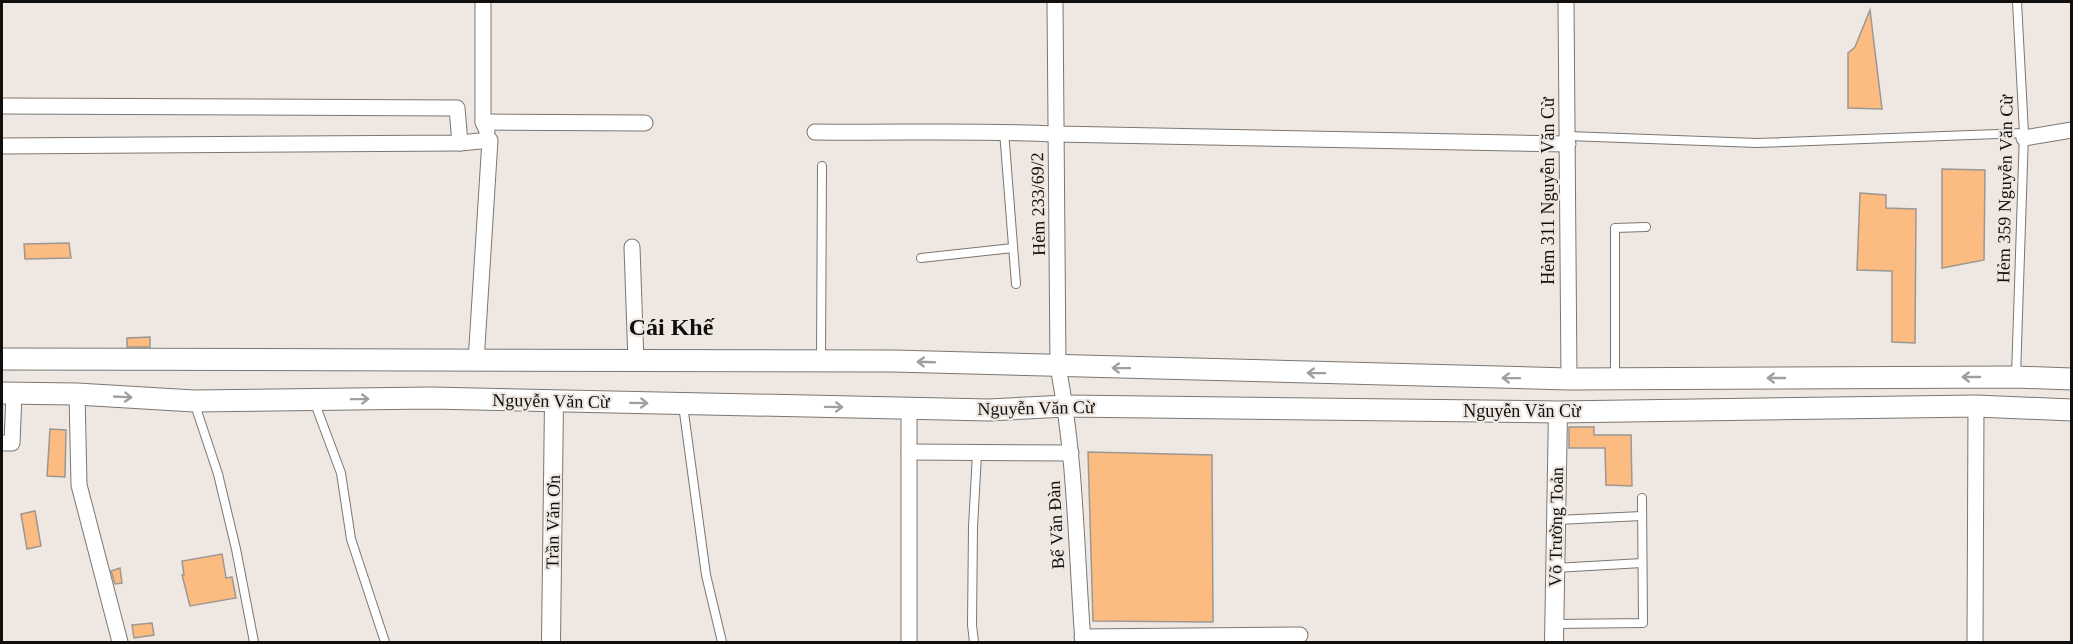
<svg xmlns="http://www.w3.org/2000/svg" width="2073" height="644" font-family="Georgia,serif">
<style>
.building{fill:#fcbb81;stroke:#9d9792;stroke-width:1.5}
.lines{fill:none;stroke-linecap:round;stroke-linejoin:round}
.service-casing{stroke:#7c7671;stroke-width:10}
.minor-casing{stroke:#7c7671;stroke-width:17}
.tertiary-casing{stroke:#7c7671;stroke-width:20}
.secondary-casing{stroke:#7c7671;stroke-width:23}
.service{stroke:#fff;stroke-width:8}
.minor{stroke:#fff;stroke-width:15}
.tertiary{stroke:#fff;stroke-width:18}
.secondary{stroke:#fff;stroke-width:21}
.oneway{stroke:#a09f9e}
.labels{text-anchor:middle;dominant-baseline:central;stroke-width:4.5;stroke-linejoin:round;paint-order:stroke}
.street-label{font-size:18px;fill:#110f0d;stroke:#efe8e2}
.district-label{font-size:24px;font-weight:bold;fill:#110f0d;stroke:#efe8e2}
</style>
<rect width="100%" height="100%" fill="#efe8e2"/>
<g class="building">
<polygon points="1870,10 1882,109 1848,108 1848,53 1855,47"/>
<polygon points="1942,169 1985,170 1984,260 1942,268"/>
<polygon points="1860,193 1886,195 1886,208 1916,209 1915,343 1892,342 1892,271 1857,270"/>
<polygon points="69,243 71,258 25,259 24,244"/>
<polygon points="150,337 150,347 127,347 127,338"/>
<polygon points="1569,427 1594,427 1594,435 1631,435 1632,486 1606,485 1605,448 1569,448"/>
<polygon points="50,429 66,430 65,477 47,476"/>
<polygon points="1088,452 1212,455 1213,622 1093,621"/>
<polygon points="35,511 41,546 27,549 21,514"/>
<polygon points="222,554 226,578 232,577 236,598 190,606 182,575 184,575 182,561"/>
<polygon points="120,568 122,583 115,584 111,571"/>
<polygon points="152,623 154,635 134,638 132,625"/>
</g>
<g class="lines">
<g class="service-casing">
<g id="service">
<polyline points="1004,131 1016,284"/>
<polyline points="1568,136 1757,143 2024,133"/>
<polyline points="921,258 1013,248"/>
<polyline points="821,360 822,166"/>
<polyline points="2016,376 2024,133 2017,2"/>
<polyline points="1615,377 1615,228 1646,227"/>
<polyline points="314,401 341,473 351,539 385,642"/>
<polyline points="194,402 218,474 236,549 254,642"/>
<polyline points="683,405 706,575 722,642"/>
<polyline points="1557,520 1642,516"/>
<polyline points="1555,568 1642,563"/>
<polyline points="1555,624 1643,623 1642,498"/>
<polyline points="974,642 972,625 973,527 977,454"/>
</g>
</g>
<g class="minor-casing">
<g id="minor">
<polyline points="483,2 483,122 487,131"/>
<path d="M1055,2L1058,367C1076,458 1076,550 1083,642"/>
<polyline points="1566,2 1569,379"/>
<polyline points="2,106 457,108 460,143"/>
<polyline points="483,122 645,123"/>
<path d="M815,132C895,133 976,130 1056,134L1568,144"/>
<polyline points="2024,138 2072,130"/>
<polyline points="2,146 460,143 490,140 476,362"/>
<polyline points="632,247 636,362"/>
<polyline points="77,394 79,485 120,642"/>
<polyline points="2,443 12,443 14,393"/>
<polyline points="909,452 1071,453"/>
<polyline points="1082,637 1300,635"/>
<polyline points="909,642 909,408"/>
<polyline points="1975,642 1976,406"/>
</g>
</g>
<g class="tertiary-casing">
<g id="tertiary">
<polyline points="551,642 554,402"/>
<polyline points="1554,642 1558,412"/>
</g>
</g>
<g class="secondary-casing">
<g id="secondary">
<polyline points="2,359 893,361 1569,379 2016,377 2072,379"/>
<polyline points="2,393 77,394 194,401 431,398 989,410 1066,406 1558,412 1976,406 2072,410"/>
</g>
</g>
<use href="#service" class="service"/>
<use href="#minor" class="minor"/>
<use href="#tertiary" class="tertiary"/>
<use href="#secondary" class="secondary"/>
</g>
<defs><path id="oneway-shaft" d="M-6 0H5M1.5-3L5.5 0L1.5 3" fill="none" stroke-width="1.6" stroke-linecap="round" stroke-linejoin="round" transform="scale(1.5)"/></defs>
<g class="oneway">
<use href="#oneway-shaft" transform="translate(926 362) rotate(-178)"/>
<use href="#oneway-shaft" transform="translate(1121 368) rotate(-179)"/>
<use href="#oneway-shaft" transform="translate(1316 373) rotate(-179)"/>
<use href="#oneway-shaft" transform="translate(1971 377) rotate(180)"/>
<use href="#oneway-shaft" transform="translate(1511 378) rotate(-179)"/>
<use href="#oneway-shaft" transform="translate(1776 378) rotate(180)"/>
<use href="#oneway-shaft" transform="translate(123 397) rotate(3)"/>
<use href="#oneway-shaft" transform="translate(360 399) rotate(-1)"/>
<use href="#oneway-shaft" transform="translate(639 403) rotate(1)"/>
<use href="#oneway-shaft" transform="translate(834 407) rotate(1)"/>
</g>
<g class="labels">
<g class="street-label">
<text transform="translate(2005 189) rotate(-89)">Hẻm 359 Nguyễn Văn Cừ</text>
<text transform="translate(1548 191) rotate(-90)">Hẻm 311 Nguyễn Văn Cừ</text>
<text transform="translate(1038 204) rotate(-91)">Hẻm 233/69/2</text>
<text transform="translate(551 401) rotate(1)">Nguyễn Văn Cừ</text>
<text transform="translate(1036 408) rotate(-1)">Nguyễn Văn Cừ</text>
<text x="1522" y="411">Nguyễn Văn Cừ</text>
<text transform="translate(553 522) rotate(-89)">Trần Văn Ơn</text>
<text transform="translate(1056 525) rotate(-93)">Bế Văn Đàn</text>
<text transform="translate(1556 527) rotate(-89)">Võ Trường Toản</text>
</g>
<g class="district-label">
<text x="671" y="327">Cái Khế</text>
</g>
</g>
<rect width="2073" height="644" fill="none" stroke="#110f0d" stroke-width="6"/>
</svg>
